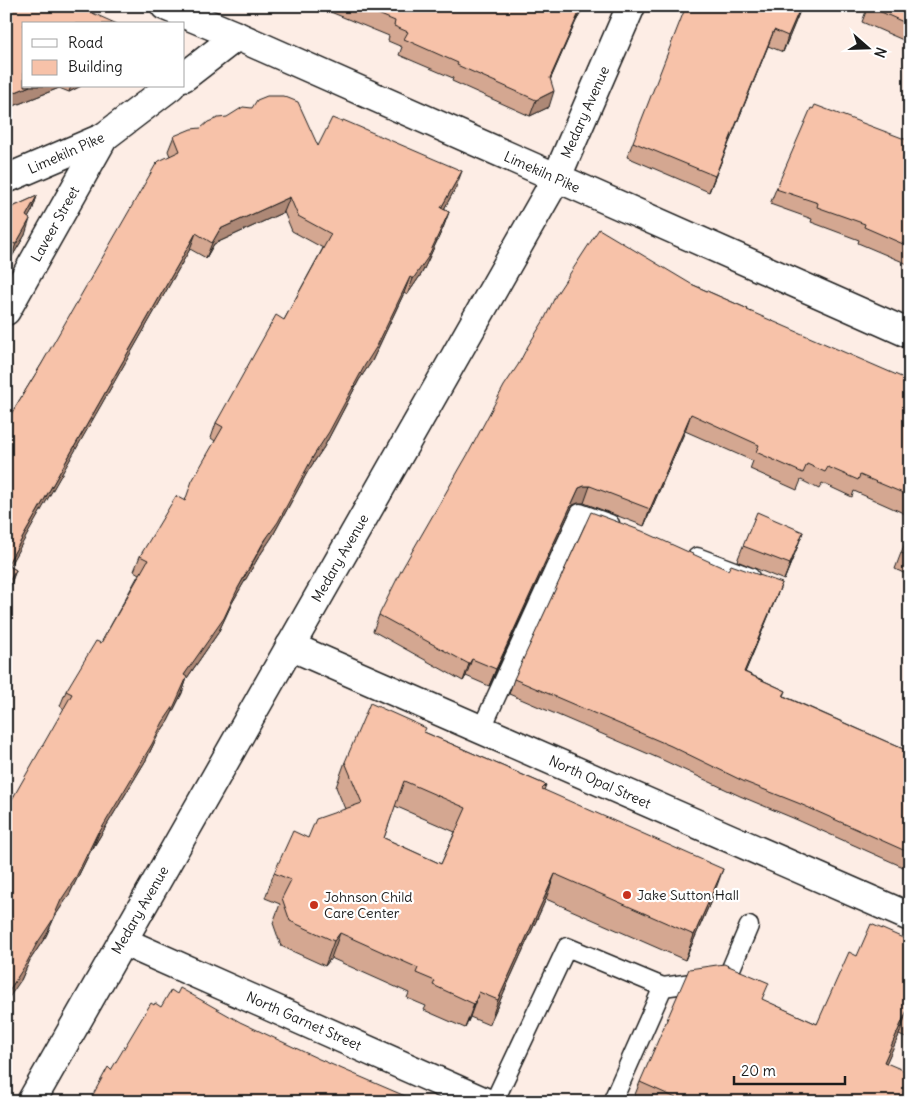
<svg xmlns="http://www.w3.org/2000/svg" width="916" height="1108" font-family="Delius,sans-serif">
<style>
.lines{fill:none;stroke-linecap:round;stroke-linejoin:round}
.lane-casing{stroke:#1c1c1c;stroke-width:21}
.street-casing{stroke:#1c1c1c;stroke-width:31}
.secondary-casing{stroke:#1c1c1c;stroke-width:31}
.lane{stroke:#fff;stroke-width:18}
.street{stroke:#fff;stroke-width:28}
.secondary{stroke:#fff;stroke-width:28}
.wall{fill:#d4a791;stroke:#1c1c1c;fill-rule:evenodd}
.shaded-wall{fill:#ad8876;stroke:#1c1c1c}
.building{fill:#f7c2a9;stroke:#1c1c1c;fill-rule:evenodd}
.poi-dot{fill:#c8321e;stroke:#fff;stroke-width:2}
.labels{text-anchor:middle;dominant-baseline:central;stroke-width:4.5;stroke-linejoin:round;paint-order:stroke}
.street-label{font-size:14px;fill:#1c1c1c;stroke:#fff}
.poi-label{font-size:14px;fill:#1c1c1c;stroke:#fff;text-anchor:start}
</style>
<rect width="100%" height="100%" fill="#fdede5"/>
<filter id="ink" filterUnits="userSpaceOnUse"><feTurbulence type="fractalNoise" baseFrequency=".02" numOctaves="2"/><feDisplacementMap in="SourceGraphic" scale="10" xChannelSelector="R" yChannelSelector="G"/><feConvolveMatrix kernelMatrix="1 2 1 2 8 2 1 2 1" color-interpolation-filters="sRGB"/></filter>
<g filter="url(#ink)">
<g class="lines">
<g class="lane-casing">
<g id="lane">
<polyline points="697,557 750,577"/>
<polyline points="481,730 580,513 610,524"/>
<polyline points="663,987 727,978 749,926"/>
<polyline points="494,1102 567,947 663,987 612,1102"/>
</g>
</g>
<g class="street-casing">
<g id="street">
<polyline points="6,311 104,137"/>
<polyline points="290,646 910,917"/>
<polyline points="122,941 485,1102"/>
<polyline points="31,1102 556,179 631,6"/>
</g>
</g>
<g class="secondary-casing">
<g id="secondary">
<polyline points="165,6 237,36 910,334"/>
<polyline points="184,77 237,36"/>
<polyline points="6,179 104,137 171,86"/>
</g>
</g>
<use href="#lane" class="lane"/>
<use href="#street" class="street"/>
<use href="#secondary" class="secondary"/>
</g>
<g class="wall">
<polygon points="6,6 24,86 81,86 69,92 59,88 6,109"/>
<polygon points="316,6 585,6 576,21 550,80 549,107 530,116 452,81 453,78 399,55 402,47 388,41 389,36"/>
<polygon points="802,6 783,52 768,46 709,192 627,157 633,142"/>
<polygon points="868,6 910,6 910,43 862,22"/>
<polygon points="174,136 318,146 456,187 444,209 449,212 443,228 422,273 407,295 404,293 372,361 359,380 324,447 308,471 272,537 258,558 232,603 218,633 187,678 182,693 168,721 157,737 146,760 93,848 92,848 69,895 55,916 46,936 30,960 21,980 64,709 60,706 66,691 101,643 139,574 134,571 140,556 185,501 215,441 211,438 216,423 284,320 323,248 292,231 284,212 214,244 206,258 190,249 9,566 16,570 10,586 6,593 6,422 170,156 168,151"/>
<polygon points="910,141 910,265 858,243 859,240 811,222 812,219 770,204 776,189"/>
<polygon points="37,196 32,211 28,218 25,235 10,260 6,258 6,210"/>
<polygon points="691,284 748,309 747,311 910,384 910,516 854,491 852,497 822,483 819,489 801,480 797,490 750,469 753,461 685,431 644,526 584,503 578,503 573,505 489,686 466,676 463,681 373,631 379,615"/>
<polygon points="910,533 910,576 895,569 901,553"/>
<polygon points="743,546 797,548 784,580 737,561"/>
<polygon points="776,598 745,672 786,691 784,696 910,752 910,870 793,818 740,796 665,761 509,694 514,679"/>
<path d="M424,732L546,785L544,790L714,894L685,960L546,899L489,1025L470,1017L465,1028L424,1010L426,1006L407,998L409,993L331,958L325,966L281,946L273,923L280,904L265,898L274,873L308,838L345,809L336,787L345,762ZM395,806L455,832L441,864L384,838Z"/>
<polygon points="910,941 910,1040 899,1035 886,1063 910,1102 632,1102 640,1082 763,1000 817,1024 857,956"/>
</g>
<g class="shaded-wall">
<polygon points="582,6 585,6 576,21 544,94 550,78"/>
<polygon points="801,6 802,6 783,52 788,36"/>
<polygon points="774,30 768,46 709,192 715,176"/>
<polygon points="30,86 60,86 59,88 6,109 6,96"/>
<polygon points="71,86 81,86 69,92"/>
<polygon points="554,91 549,107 530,116 536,100"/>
<polygon points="462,171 456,187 436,224 441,208"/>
<polygon points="37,196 32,211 20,232 26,216"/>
<polygon points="290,197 284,212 214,244 206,258 212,243 220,229"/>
<polygon points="449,212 443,228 422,273 407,295 413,279"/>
<polygon points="30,219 25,235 10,260 16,244"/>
<polygon points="196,233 190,249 6,572 6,567"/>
<polygon points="11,243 6,256 6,252"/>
<polygon points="410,277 404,293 372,361 359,380 324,447 308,471 272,537 258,558 232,603 218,633 187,678 182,693 168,721 157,737 146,760 93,848 99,833 184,675 238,588 314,455"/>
<polygon points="691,414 685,431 644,526 650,509"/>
<polygon points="584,486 590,486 584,503 578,503 573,505 489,686 496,669 579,488"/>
<polygon points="803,532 797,548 784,580 790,564"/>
<polygon points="16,570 10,586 6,593 6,586"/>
<polygon points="782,583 776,598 739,687 744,672"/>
<polygon points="472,659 466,676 463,681 469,664"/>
<polygon points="98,832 92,848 69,895 55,916 46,936 30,960 21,980 6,1002 6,997 61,900"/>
<polygon points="723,869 714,894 685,960 694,935"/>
<polygon points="555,874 546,899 489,1025 498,1000"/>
<polygon points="340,933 331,958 325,966 334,941"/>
<polygon points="479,992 470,1017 465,1028 474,1004"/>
<polygon points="908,1008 899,1035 875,1088 884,1062"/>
</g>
<g class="building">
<polygon points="6,6 77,6 117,24 24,24 24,86 30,86 6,96"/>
<polygon points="359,6 582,6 550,78 554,91 536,100 457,65 458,63 404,39 408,32 394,26 395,21"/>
<polygon points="686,6 801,6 788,36 774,30 715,176 633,142"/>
<polygon points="868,6 910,6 910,25"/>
<polygon points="267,96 283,96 298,102 318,146 332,118 342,122 343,120 462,171 441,208 449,212 428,257 413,279 410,277 377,346 365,365 329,432 314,455 278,522 263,543 238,588 224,618 184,675 187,677 174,706 163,722 152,744 99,833 98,832 75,879 61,900 52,921 36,945 26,964 10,989 6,997 6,810 72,694 66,691 96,641 101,643 148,560 140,556 176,496 185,501 192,481 223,427 216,423 276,315 284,320 331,234 298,216 290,197 220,229 212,243 196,233 7,565 16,570 6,586 6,422 41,365 156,164 159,161 180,151 174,136 191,129 201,128 208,122 218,118 227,117 243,107 252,108 257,100"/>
<polygon points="815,105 910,141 910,247 864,227 865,224 817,207 818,203 776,189 811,108 813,109"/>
<polygon points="37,196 26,216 30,219 16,244 11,243 6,252 6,210"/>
<polygon points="599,229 691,284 748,309 747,310 906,379 904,382 910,384 910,496 860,475 858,480 828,467 825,472 807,464 803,473 756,452 759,445 691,414 650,509 590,486 584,486 579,488 496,669 472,659 469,664 379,615 402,569 468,454 504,386 518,365 528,346 544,320 556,295"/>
<polygon points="591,512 642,531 728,570 731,565 782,583 744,672 786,691 783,696 910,752 910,853 798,803 745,782 671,746 514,679"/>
<polygon points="757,512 803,532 790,564 743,546"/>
<polygon points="910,533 910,556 901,553"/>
<path d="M370,703L426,728L424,732L546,785L542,789L723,869L694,935L555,874L498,1000L479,992L474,1004L433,985L435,981L416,973L418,968L340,933L334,941L290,921L282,898L291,880L274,873L293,831L308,838L316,819L362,803L345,762ZM404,781L466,808L441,864L384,838Z"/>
<polygon points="871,924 910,941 910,1009 908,1008 884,1062 910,1073 910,1102 685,1102 640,1082 689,969 724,964 769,983 762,999 817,1024 849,952 857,956"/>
<polygon points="180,988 240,1022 319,1059 419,1102 89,1102 108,1067 111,1070 151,1003 154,1005 155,1003 161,1007 171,990 177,994"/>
</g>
</g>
<g class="poi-dot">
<circle cx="627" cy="895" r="5"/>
<circle cx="314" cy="905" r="5"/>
</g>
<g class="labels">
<g class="street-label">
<text transform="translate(585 112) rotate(-66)">Medary Avenue</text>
<text transform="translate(66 153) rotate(-24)">Limekiln Pike</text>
<text transform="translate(542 172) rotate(24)">Limekiln Pike</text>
<text transform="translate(55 224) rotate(-61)">Laveer Street</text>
<text transform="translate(340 558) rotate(-60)">Medary Avenue</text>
<text transform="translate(600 782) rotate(24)">North Opal Street</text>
<text transform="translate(140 910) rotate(-60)">Medary Avenue</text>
<text transform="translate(304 1021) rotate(24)">North Garnet Street</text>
</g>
<g class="poi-label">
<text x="637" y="895">Jake Sutton Hall</text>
<text x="324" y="897">Johnson Child<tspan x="324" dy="16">Care Center</tspan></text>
</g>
</g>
<rect width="916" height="1108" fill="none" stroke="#fff" stroke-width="25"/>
<rect x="12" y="12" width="891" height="1083" fill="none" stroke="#1c1c1c" stroke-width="2" filter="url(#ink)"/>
<rect x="22" y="22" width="162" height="65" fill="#ffffff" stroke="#a4a4a4"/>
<rect x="32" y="39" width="25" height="8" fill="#ffffff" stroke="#a4a4a4"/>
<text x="68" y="48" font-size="15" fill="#1c1c1c">Road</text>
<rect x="32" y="60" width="25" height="15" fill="#f7c2a9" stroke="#a4a4a4"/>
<text x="68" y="72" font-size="15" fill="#1c1c1c">Building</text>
<g transform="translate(868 48) rotate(110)" stroke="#ffffff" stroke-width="4" paint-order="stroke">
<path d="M0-4L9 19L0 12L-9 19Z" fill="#1c1c1c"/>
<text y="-8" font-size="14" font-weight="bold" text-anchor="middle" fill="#1c1c1c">N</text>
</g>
<path d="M734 1076v8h111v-8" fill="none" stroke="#1c1c1c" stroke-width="2.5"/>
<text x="741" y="1076" font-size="15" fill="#1c1c1c" stroke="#ffffff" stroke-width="4" paint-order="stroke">20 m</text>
</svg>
